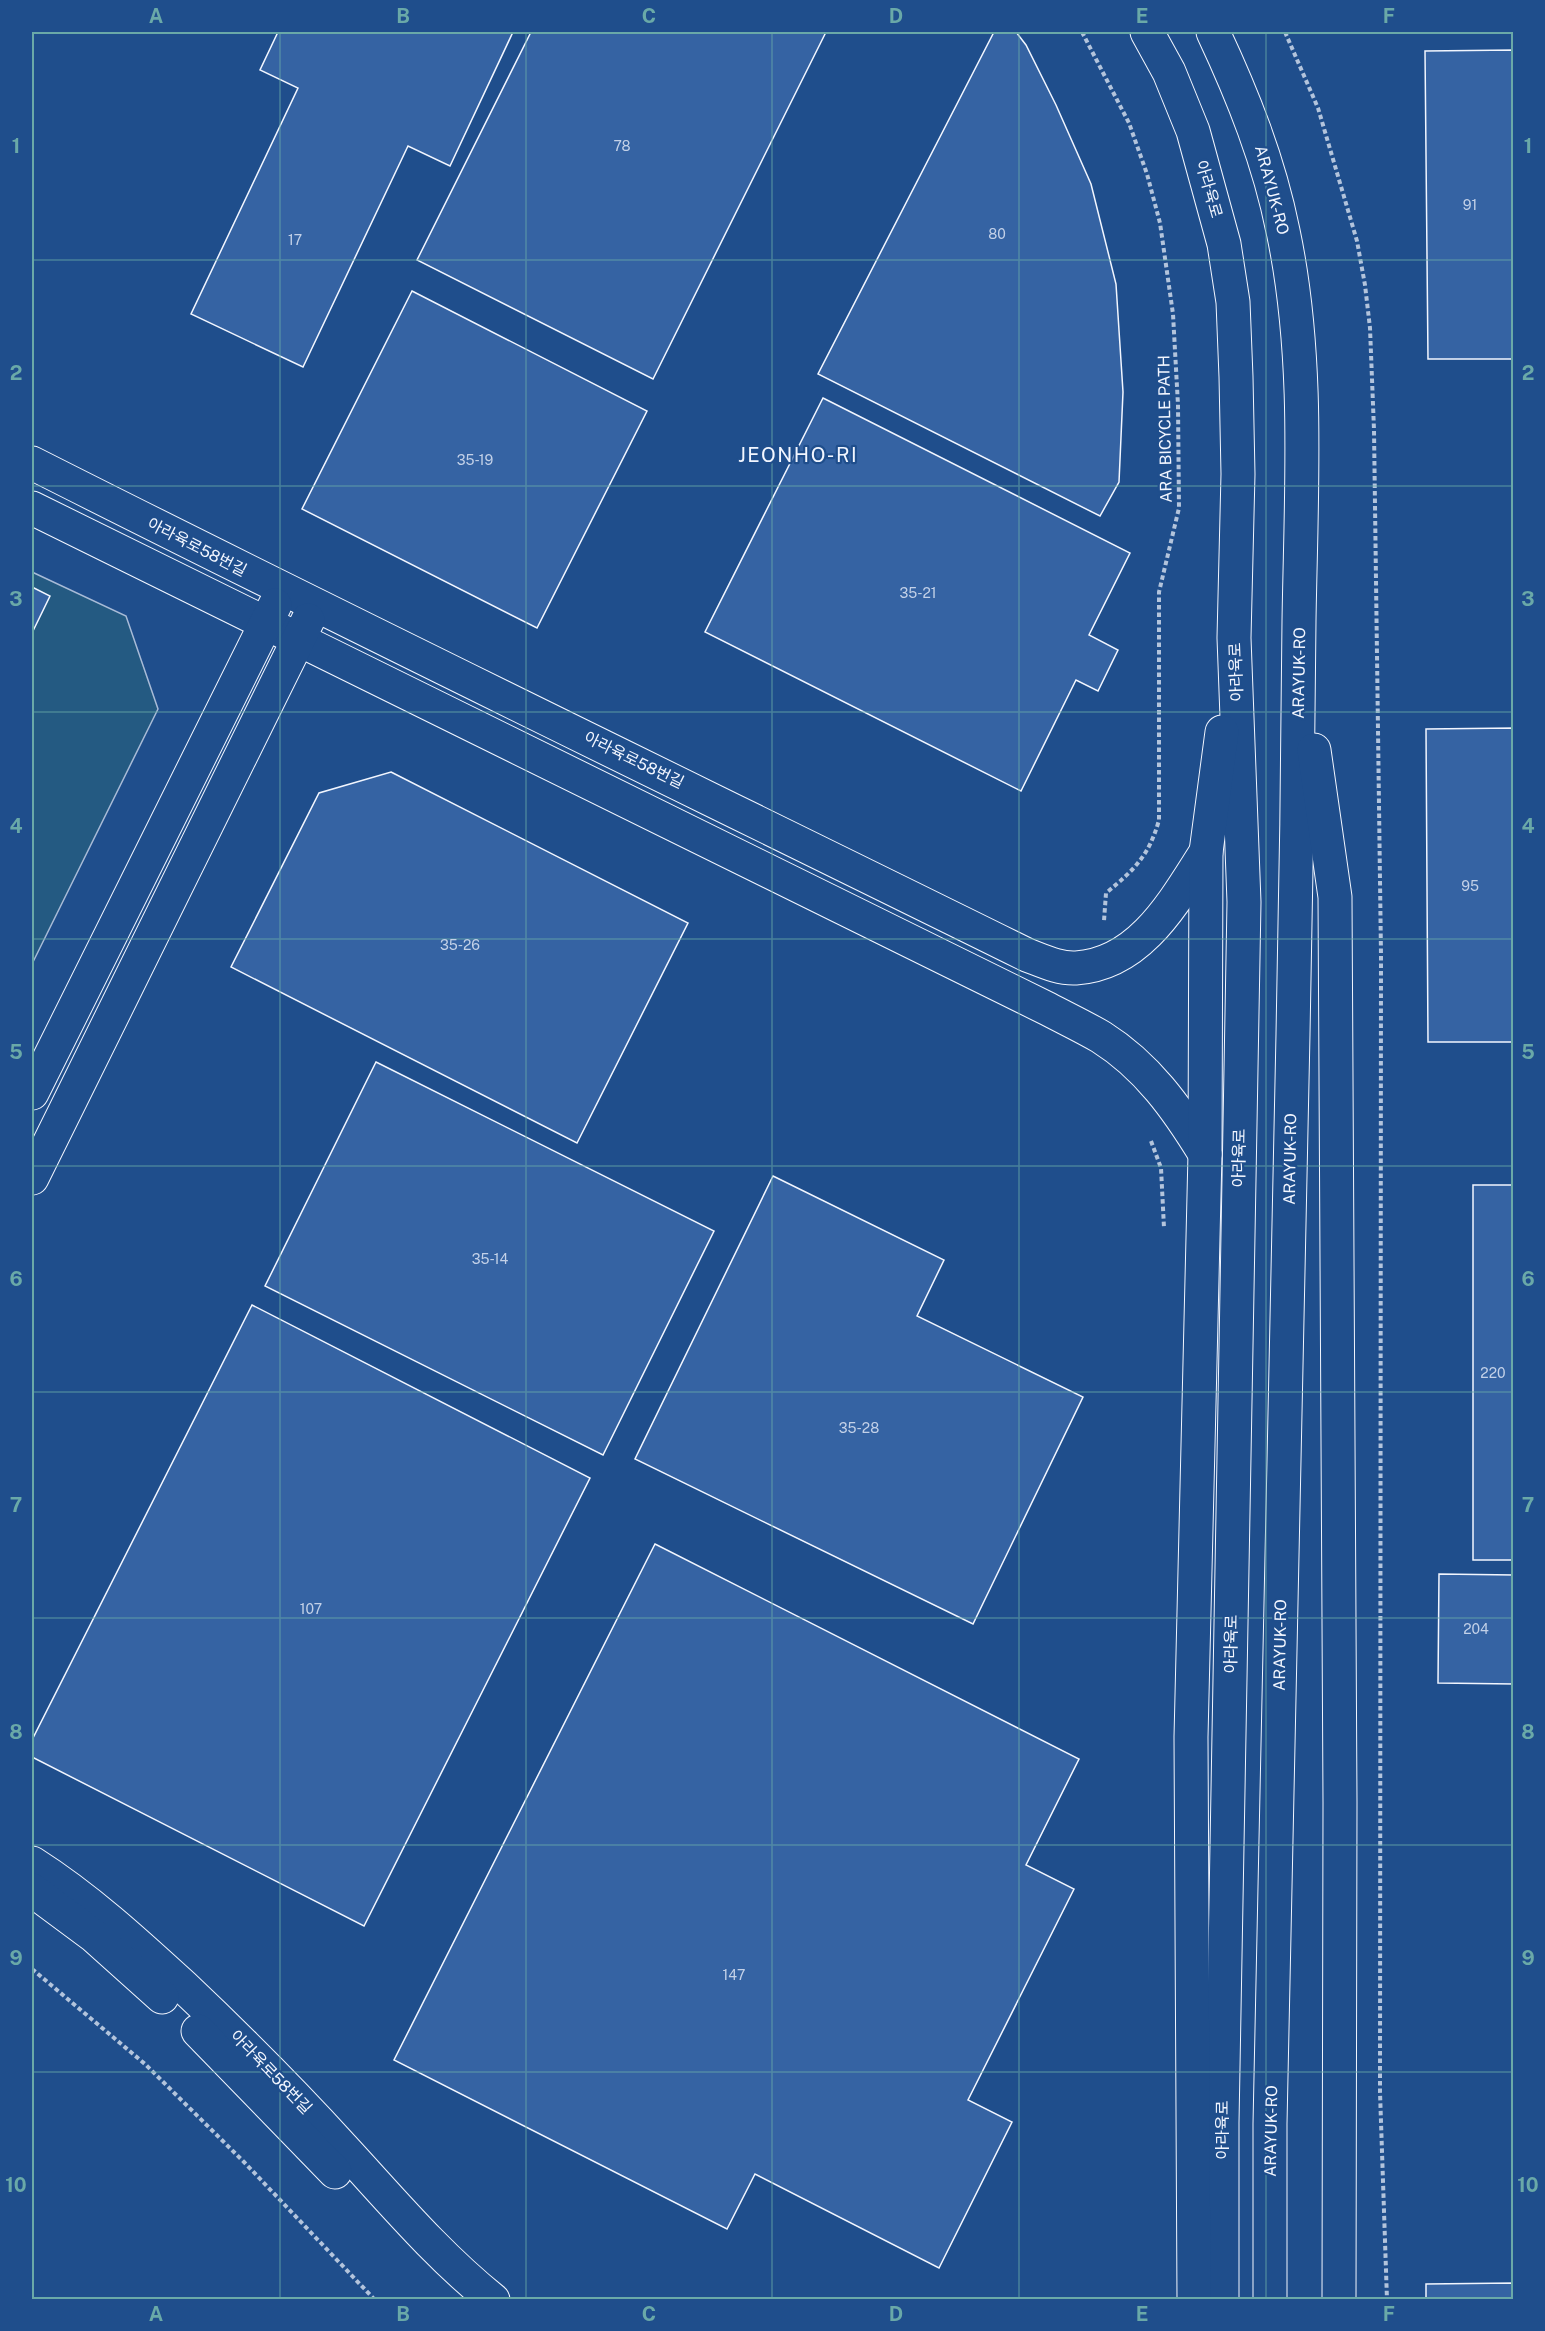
<svg xmlns="http://www.w3.org/2000/svg" width="1545" height="2331" font-family="'Public Sans','Noto Sans KR',sans-serif">
<style>
.green{fill:#245a82;stroke:#a8bbd7;stroke-width:1.5}
.building{fill:#3563a3;stroke:#f2f6ff;stroke-width:1.5}
.lines{fill:none;stroke-linecap:round;stroke-linejoin:round}
.street-casing{stroke:#f2f6ff;stroke-width:35}
.secondary-casing{stroke:#f2f6ff;stroke-width:35}
.path{stroke:#b3c4dc;stroke-width:4;stroke-dasharray:4.5 3;stroke-linecap:butt}
.street{stroke:#1f4e8c;stroke-width:33}
.secondary{stroke:#1f4e8c;stroke-width:33}
.grid{fill:none;stroke:#6aa9a8;stroke-width:1.5;stroke-opacity:0.55}
.labels{text-anchor:middle;dominant-baseline:central;stroke-width:4.5;stroke-linejoin:round;paint-order:stroke}
.number-label{font-size:14px;fill:#c3d1e8}
.street-label{font-size:16px;fill:#f2f6ff;stroke:#1f4e8c}
.quarter-label{font-size:20px;letter-spacing:1.5px;fill:#f2f6ff;stroke:#1f4e8c}
.neatline{fill:none;stroke:#6aa9a8;stroke-width:2}
.grid-label{font-size:20px;text-anchor:middle;font-weight:bold;fill:#6aa9a8}
</style>
<rect width="100%" height="100%" fill="#1f4e8c"/>
<polygon class="green" points="32,572 126,616 158,709 32,964"/>
<g class="building">
<polygon points="278,32 513,32 450,166 408,146 303,367 191,314 298,88 260,70"/>
<polygon points="531,32 826,32 653,379 417,260"/>
<polygon points="994,32 1016,32 1026,45 1056,105 1091,184 1116,284 1123,392 1119,482 1100,516 818,374"/>
<polygon points="1514,50 1514,359 1428,359 1425,51"/>
<polygon points="412,291 647,411 537,628 302,509"/>
<polygon points="823,398 1130,553 1089,635 1118,650 1098,691 1076,680 1021,791 705,632"/>
<polygon points="32,587 50,596 32,633"/>
<polygon points="1514,728 1514,1042 1428,1042 1426,729"/>
<polygon points="391,772 688,923 577,1143 231,967 319,793"/>
<polygon points="376,1062 714,1231 603,1455 265,1286"/>
<polygon points="773,1176 944,1260 917,1316 1083,1397 973,1624 635,1459"/>
<rect x="1473" y="1185" width="41" height="375"/>
<polygon points="252,1305 590,1478 364,1926 32,1757 32,1740"/>
<polygon points="655,1544 1079,1759 1026,1865 1074,1889 968,2100 1012,2122 939,2268 755,2174 727,2229 394,2060"/>
<polygon points="1439,1574 1514,1575 1514,1684 1438,1683"/>
<polygon points="1514,2283 1514,2300 1426,2300 1426,2284"/>
</g>
<g class="lines">
<g class="street-casing">
<g id="street">
<path d="M32,463C362,630 695,791 1027,955C1043,961 1059,969 1076,968C1141,964 1175,900 1206,852"/>
<path d="M32,508L1048,1009C1065,1018 1084,1027 1101,1037C1147,1066 1177,1108 1205,1154"/>
<polyline points="32,1093 275,605"/>
<polyline points="32,1178 308,620"/>
</g>
</g>
<g class="secondary-casing">
<g id="secondary">
<polyline points="1147,32 1169,72 1193,131 1224,244 1233,302 1236,377 1238,474 1234,638 1244,902 1222,2123 1222,2300"/>
<path d="M1213,32C1243,96 1269,161 1283,231C1310,358 1301,492 1299,621C1298,759 1296,896 1293,1034C1285,1397 1278,1761 1270,2124V2300"/>
<polyline points="1314,750 1335,897 1340,1802 1339,2300"/>
<path d="M32,1863C87,1898 135,1942 183,1986C238,2038 292,2092 343,2148C391,2200 437,2255 493,2300"/>
<polyline points="32,1890 94,1936 162,1997"/>
<polyline points="198,2031 335,2172"/>
<polyline points="1194,2300 1191,1737 1205,1154 1206,852 1222,732"/>
</g>
</g>
<g class="path">
<path d="M1082,32L1129,123L1147,174L1160,223L1173,314L1178,405L1179,508L1159,592V820C1149,856 1134,870 1106,893L1104,921"/>
<polyline points="1285,32 1318,108 1357,241 1365,285 1370,328 1374,430 1381,955 1380,2092 1387,2300"/>
<polyline points="1151,1141 1161,1168 1164,1228"/>
<polyline points="32,1969 145,2064 244,2162 375,2300"/>
</g>
<use href="#street" class="street"/>
<use href="#secondary" class="secondary"/>
</g>
<path class="grid" d="M280,32V2300M526,32V2300M772,32V2300M1019,32V2300M1266,32V2300M32,260H1514M32,486H1514M32,712H1514M32,939H1514M32,1166H1514M32,1392H1514M32,1618H1514M32,1845H1514M32,2072H1514"/>
<g class="labels">
<g class="number-label">
<text x="622" y="146">78</text>
<text x="1470" y="205">91</text>
<text x="997" y="234">80</text>
<text x="295" y="240">17</text>
<text x="475" y="460">35-19</text>
<text x="918" y="593">35-21</text>
<text x="1470" y="886">95</text>
<text x="460" y="945">35-26</text>
<text x="490" y="1259">35-14</text>
<text x="1493" y="1373">220</text>
<text x="859" y="1428">35-28</text>
<text x="311" y="1609">107</text>
<text x="1476" y="1629">204</text>
<text x="734" y="1975">147</text>
</g>
<g class="street-label">
<text transform="translate(1209 189) rotate(74)">아라육로</text>
<text transform="translate(1272 190) rotate(75)">ARAYUK-RO</text>
<text transform="translate(1165 429) rotate(-91)">ARA BICYCLE PATH</text>
<text transform="translate(197 547) rotate(27)">아라육로58번길</text>
<text transform="translate(1236 672) rotate(-92)">아라육로</text>
<text transform="translate(1299 673) rotate(-89)">ARAYUK-RO</text>
<text transform="translate(634 760) rotate(26)">아라육로58번길</text>
<text transform="translate(1239 1158) rotate(-89)">아라육로</text>
<text transform="translate(1290 1159) rotate(-89)">ARAYUK-RO</text>
<text transform="translate(1231 1644) rotate(-89)">아라육로</text>
<text transform="translate(1280 1645) rotate(-89)">ARAYUK-RO</text>
<text transform="translate(271 2072) rotate(46)">아라육로58번길</text>
<text transform="translate(1222 2130) rotate(-90)">아라육로</text>
<text transform="translate(1271 2131) rotate(-89)">ARAYUK-RO</text>
</g>
<g class="quarter-label">
<text x="798" y="455">JEONHO-RI</text>
</g>
</g>
<rect width="1545" height="2331" fill="none" stroke="#1f4e8c" stroke-width="66"/>
<rect x="33" y="33" width="1479" height="2265" class="neatline"/>
<g class="grid-label">
<text x="156" y="23">A</text>
<text x="403" y="23">B</text>
<text x="649" y="23">C</text>
<text x="896" y="23">D</text>
<text x="1142" y="23">E</text>
<text x="1389" y="23">F</text>
<text x="16" y="153">1</text>
<text x="1528" y="153">1</text>
<text x="16" y="380">2</text>
<text x="1528" y="380">2</text>
<text x="16" y="606">3</text>
<text x="1528" y="606">3</text>
<text x="16" y="833">4</text>
<text x="1528" y="833">4</text>
<text x="16" y="1059">5</text>
<text x="1528" y="1059">5</text>
<text x="16" y="1286">6</text>
<text x="1528" y="1286">6</text>
<text x="16" y="1512">7</text>
<text x="1528" y="1512">7</text>
<text x="16" y="1739">8</text>
<text x="1528" y="1739">8</text>
<text x="16" y="1965">9</text>
<text x="1528" y="1965">9</text>
<text x="16" y="2192">10</text>
<text x="1528" y="2192">10</text>
<text x="156" y="2321">A</text>
<text x="403" y="2321">B</text>
<text x="649" y="2321">C</text>
<text x="896" y="2321">D</text>
<text x="1142" y="2321">E</text>
<text x="1389" y="2321">F</text>
</g>
</svg>
